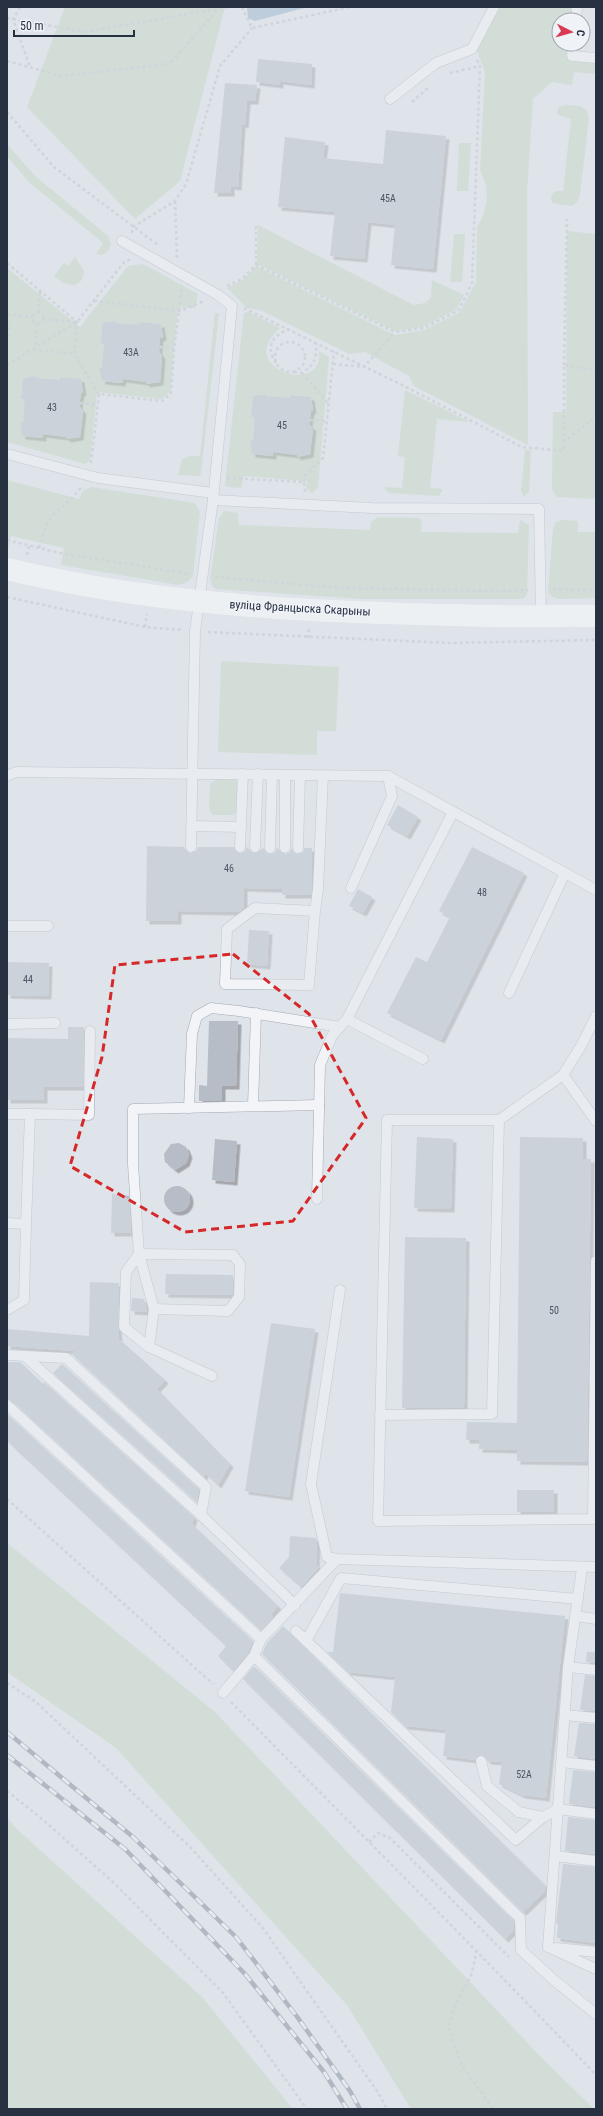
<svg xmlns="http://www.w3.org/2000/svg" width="603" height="2116" font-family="'Roboto Condensed',sans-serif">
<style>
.green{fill:#c5d4c0;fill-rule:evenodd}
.water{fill:#98b1cc}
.building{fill:#b6bdc7;filter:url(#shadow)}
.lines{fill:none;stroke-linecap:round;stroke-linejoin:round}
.service-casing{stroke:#a4aab4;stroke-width:11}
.path{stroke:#bec1c9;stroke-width:2.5;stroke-dasharray:3 3;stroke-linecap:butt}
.service{stroke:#f3f4f8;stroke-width:10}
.secondary{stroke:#fff;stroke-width:22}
.rail-casing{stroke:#788395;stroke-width:4.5}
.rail{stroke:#eff2f7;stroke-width:3;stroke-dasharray:9;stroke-linecap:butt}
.marked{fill:none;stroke:#d62828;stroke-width:3;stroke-dasharray:8 5;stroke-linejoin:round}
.labels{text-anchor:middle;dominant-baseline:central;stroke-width:3;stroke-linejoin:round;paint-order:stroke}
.number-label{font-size:10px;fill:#4b5463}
.street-label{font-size:12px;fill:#273142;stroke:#eff2f7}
</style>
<defs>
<filter id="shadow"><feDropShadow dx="3.5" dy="3.5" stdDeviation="0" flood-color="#0004"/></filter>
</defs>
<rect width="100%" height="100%" fill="#dfe3ea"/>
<g class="green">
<polygon points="65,7 225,7 180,181 135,219 27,107"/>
<polygon points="497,7 575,7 573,20 559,20 559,44 571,44 570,59 596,61 596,74 574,72 572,85 552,82 533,99 527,193 528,445 414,386 409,376 365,352 349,354 260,310 247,308 227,288 243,280 256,266 395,335 424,330 460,312 476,282 477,227 483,216 487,200 486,184 480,170 485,72 476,48"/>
<path d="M565,105L580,106L587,111L589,118L580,195L577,202L572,206L556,204L552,202C549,192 556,190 563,191L571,119L558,115L557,112L559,107Z"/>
<polygon points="459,143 471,143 468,191 457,191"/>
<polygon points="7,144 35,176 108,236 111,243 108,251 102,255 96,254 103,243 29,182 7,156"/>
<polygon points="258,225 414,305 425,303 431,298 432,280 464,295 457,309 423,327 395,331 257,264"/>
<polygon points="567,231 596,234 596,499 557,497 552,489 553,412 566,412"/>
<polygon points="454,234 465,234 462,282 450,282"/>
<polygon points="75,257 84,271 82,280 75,285 63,283 54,276 64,263 63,262 68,266"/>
<path d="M143,264L198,294L195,308L178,307L170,392L161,399L97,392L90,461L85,464L7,442V268L80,327L128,266ZM115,321L116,323L139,327L140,322L161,324L163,337L160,338L159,353L162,356L160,382L147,384L146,382L123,378L122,383L102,381L99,368H102L106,345L101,344V333H104L103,323ZM36,376L37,378L60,382V377L71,378V380L81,379L83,392L81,393L79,408L83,411L80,437L67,439L66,437L43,433V438L22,436L20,423L23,422L26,399H21L23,378Z"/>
<path d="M249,312L280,328C276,332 270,338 268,343C255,374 324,392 319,351L329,357L318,488L312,493L306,489L307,481L244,476L241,488L228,487L225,485L244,313ZM266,394L267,396L290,400V395L301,396V398L311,397L313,410L311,411L309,425L313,429L311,444L309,445L310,454L297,457V455L273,451V455L253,454L250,441L253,440L256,417L251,416L252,406H254L253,396Z"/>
<polygon points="215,313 219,313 201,473 200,476 178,475 182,459 190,456 200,456"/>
<polygon points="405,390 470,422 437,419 430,488 443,489 439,496 389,493 385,489 385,487 402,488 405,457 398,456"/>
<polygon points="525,450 531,450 529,492 524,496 521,491"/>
<polygon points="7,480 79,499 83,491 91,487 195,503 200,512 193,576 187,582 179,585 61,565 64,548 11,536 7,553"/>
<polygon points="224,511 238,513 239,525 370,530 371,522 378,517 419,518 422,522 421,532 518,533 520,520 529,525 527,594 524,598 520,599 361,599 216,589 213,587 210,579 219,518"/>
<polygon points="561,520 578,521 578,532 596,532 596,598 559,599 552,597 548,592 553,530 555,523"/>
<polygon points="221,661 339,667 336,731 317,731 317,755 218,752"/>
<polygon points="217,779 234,779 238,783 237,811 233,815 213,815 209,809 210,784"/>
<polygon points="7,1543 215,1712 541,2057 594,2109 411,2109 347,2005 116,1748 7,1672"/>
<polygon points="7,1818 18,1830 202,1997 293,2109 7,2109"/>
</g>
<polygon class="water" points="247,7 308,7 255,21 248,18"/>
<g class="building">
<polygon points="258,59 312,64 311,85 280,81 280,85 256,82"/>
<polygon points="225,83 257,85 255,101 247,101 245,125 242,124 238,187 231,186 231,193 214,193"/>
<polygon points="386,130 446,136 433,269 391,265 395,225 368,222 364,259 330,256 335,212 278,207 285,137 325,142 323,158 383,164"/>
<polygon points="116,321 116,323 139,325 140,322 161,324 163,337 160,338 159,351 162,356 160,382 146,384 146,382 123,379 122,383 102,381 99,368 102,368 104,344 101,344 102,323"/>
<polygon points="36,376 37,378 60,380 60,377 81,379 83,392 81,393 79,406 83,411 80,437 67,439 66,437 43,434 43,438 22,436 20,423 23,422 25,399 21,399 23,378"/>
<polygon points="266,394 267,396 290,398 290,395 311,397 313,410 311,411 309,424 313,428 310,454 297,457 297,455 273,452 273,456 252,454 250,441 253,440 255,417 251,417 253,396"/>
<polygon points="398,805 418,817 407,836 387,825"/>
<polygon points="147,846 184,847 187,852 191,853 196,851 198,847 234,847 236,852 240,853 245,851 246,847 255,853 264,848 266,853 270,854 275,852 277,848 285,854 289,853 292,848 294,853 298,854 303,852 304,848 312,848 311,895 282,895 282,889 244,888 244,908 239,912 178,911 178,921 146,921"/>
<polygon points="472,847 524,873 441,1040 387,1013 416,957 427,962 450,917 439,911"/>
<polygon points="358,889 372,897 363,913 349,906"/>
<polygon points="249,930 269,931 267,966 247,964"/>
<polygon points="7,962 49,963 48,996 7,995"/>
<polygon points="209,1021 238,1021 236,1086 222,1086 222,1101 199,1101 199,1085 207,1086"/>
<polygon points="68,1027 84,1027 83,1087 44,1087 44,1100 7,1100 7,1038 68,1039"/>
<polygon points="417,1137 453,1139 451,1209 414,1208"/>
<polygon points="520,1137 583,1138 583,1159 591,1159 587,1462 517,1461 517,1450 479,1449 479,1440 466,1440 467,1422 517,1423"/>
<polygon points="215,1139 237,1141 234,1182 212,1180"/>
<polygon points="179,1143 186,1147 189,1155 186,1163 175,1170 165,1162 164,1154 171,1144"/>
<circle cx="177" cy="1199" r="13"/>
<polygon points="112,1194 129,1196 131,1233 111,1233"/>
<polygon points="405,1237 466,1238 464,1408 402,1408"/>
<polygon points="166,1274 233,1275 233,1295 165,1294"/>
<polygon points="90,1282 119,1283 118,1327 119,1339 165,1380 157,1389 230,1464 218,1485 205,1473 204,1477 72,1354 75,1351 7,1346 7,1329 89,1336"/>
<polygon points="132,1298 144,1299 147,1312 131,1311"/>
<polygon points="271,1323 315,1329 289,1497 245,1491"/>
<polygon points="9,1362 20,1362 43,1384 44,1382 194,1517 192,1524 278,1606 271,1614 273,1617 261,1630 11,1400 7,1399 7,1364"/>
<polygon points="62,1364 199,1489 197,1502 53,1373"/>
<polygon points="7,1414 253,1641 248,1653 233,1671 218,1656 226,1646 7,1441"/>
<rect x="517" y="1490" width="37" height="22"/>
<polygon points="290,1536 316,1538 317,1542 316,1564 319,1567 301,1587 279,1568 289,1557"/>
<polygon points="340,1593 565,1616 546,1798 522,1795 499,1784 502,1762 488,1761 482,1755 477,1756 475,1760 443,1756 446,1730 405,1726 391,1712 395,1677 348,1672 327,1652 333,1652"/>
<polygon points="283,1626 546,1886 546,1890 523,1912 262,1654 267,1643"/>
<polygon points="587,1652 596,1652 596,1663 586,1662"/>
<polygon points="254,1666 514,1921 514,1930 505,1939 243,1679"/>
<polygon points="585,1675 596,1676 596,1711 580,1710"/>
<polygon points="579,1723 596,1724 596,1759 574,1756"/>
<polygon points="573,1770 596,1772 596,1807 569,1804"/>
<polygon points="568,1817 596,1820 596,1854 565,1851"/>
<polygon points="563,1864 596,1867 596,1943 557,1938 558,1924 556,1923"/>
</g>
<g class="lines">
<g class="service-casing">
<g id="service">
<polyline points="576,20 577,7"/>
<polyline points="573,44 572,56 596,58"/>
<polyline points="390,99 436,63 472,49 494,7"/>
<polyline points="122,241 218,295 232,306 213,500 195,631 191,847"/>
<polyline points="7,454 98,478 213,493"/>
<polyline points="213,500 371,508 539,509 541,615"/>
<polyline points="7,776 16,772 388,776 596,890"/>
<polyline points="191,826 241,827"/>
<polyline points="240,847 243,774"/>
<polyline points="255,847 258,774"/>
<polyline points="270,848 272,775"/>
<polyline points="285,848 285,775"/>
<polyline points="298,848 300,776"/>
<polyline points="351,888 392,796 388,776"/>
<polyline points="315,911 255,908 227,929 225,984 309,985 315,911 318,889 323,776"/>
<polyline points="7,926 48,926"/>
<polyline points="509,993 565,873"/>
<polyline points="7,1024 55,1023"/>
<polyline points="423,1059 347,1019 453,812"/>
<polyline points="563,1075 596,1121"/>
<polyline points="253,1106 256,1013"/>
<polyline points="189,1108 192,1034 197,1016 211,1008 239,1011 340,1027"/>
<polyline points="7,1114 30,1114"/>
<polyline points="499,1120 387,1120 378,1521 593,1519 596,1261"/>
<polyline points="317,1199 320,1065 332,1036 343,1023"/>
<polyline points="7,1223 26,1224 24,1300 7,1310"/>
<polyline points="26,1224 30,1114 89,1115 90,1031"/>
<polyline points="340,1290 311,1484 327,1557 337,1559 596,1567"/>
<polyline points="149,1347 124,1327 126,1272 139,1254 233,1255 240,1264 239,1297 228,1311 154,1309"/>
<polyline points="7,1355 66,1358 206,1487 201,1515 295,1605"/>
<polyline points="26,1357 201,1515"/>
<polyline points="212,1376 149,1347 154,1309 139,1254 133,1164 133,1109 319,1105"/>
<polyline points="7,1405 261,1639"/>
<polyline points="380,1415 492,1414 499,1120 563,1075 581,1046 596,1016"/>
<polyline points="575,1616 596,1619"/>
<polyline points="296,1631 516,1840 543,1817"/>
<polyline points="306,1641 341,1578 578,1599"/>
<polyline points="254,1656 520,1918 521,1950 555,1981 596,2014"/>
<polyline points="568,1667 596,1670"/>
<polyline points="223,1693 254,1656 261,1639 337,1559"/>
<polyline points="565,1715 596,1718"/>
<polyline points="481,1761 487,1786 519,1812 543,1817 558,1809 596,1814"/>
<polyline points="562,1762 596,1766"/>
<polyline points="555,1856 596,1861"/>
<polyline points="548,1947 568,1667 582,1568"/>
<polyline points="548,1947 596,1969"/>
<polyline points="556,1948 596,1952"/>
</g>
</g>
<g class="path">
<polyline points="20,7 13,19 30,67"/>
<polyline points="242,7 252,28 350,7"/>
<polyline points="7,18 85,32 228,7"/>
<polyline points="7,61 62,76 170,64 218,9"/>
<polyline points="450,73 480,66"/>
<polyline points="412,102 429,87"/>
<polyline points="7,112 54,167 158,245"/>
<polyline points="175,201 177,258"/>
<polyline points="132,233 133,227 175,201 186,184 220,66 252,28"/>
<polyline points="7,263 77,322 74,354 99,394"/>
<polyline points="256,265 256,225"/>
<polyline points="227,286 242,279 256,265 395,332 424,328 459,310 472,283 480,66 477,60"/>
<polyline points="94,301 180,311 204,301"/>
<polyline points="244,308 404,386 522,447 563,451 564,442 596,416"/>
<circle cx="38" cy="318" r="5.5"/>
<polyline points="38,313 40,291"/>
<polyline points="7,314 32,317"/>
<polyline points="43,319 77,322"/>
<polyline points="7,322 10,328 7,341"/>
<polyline points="37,324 35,350 74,354"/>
<circle cx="290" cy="357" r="15"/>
<polyline points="160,347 174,349"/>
<path d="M276,363C265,346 272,336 289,329"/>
<polyline points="333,364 364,367 395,332"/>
<polyline points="7,365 77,322 125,261 130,260"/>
<polyline points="564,365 567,219"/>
<path d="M294,372L302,373C315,364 317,358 316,343"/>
<polyline points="302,373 328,403"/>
<polyline points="80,403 98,405"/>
<polyline points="310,420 326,421"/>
<polyline points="564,442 564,365 596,370"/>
<polyline points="91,463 99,394 162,401 171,393 174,349 182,288"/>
<polyline points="227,478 304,482 305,492"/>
<polyline points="304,482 304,476 323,458 334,351"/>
<polyline points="7,540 60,553 190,574"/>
<polyline points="39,548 47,523 54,514 66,504 83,486"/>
<polyline points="27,555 29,546"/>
<polyline points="215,577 341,588 500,591 528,590"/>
<polyline points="553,589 596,590"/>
<polyline points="7,597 145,627 183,630"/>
<polyline points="145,627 147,614"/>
<polyline points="208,632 450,643 596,640"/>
<polyline points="308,638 309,628"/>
<polyline points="7,1499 213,1684"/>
<polyline points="7,1683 36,1702 190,1847 262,1927 377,2091 387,2109"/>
<path d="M231,1702C353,1826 476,1949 596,2075"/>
<polyline points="7,1791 42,1819 114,1883 223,1993 307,2109"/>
<polyline points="369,1842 378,1833 390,1838 509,1957"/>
<polyline points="477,1950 471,1976 458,1999 448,2027 462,2066 493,2109"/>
</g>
<use href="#service" class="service"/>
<path class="secondary" d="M7,569C168,608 334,613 499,616C531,617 564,615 596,616"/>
<g class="rail-casing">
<g id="rail">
<polyline points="7,1732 133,1837 236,1937 298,2018 350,2091 360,2109"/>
<polyline points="7,1755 125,1849 245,1974 324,2072 347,2109"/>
</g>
</g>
<use href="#rail" class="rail"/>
</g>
<path d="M0 0H603V2116H0ZM233,954L309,1014L366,1118L293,1221L185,1232L70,1166L102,1057L115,965Z" fill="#dfe3ea" fill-opacity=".55" fill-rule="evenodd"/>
<path class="marked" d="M233,954L309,1014L366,1118L293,1221L185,1232L70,1166L102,1057L115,965Z"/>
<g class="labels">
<g class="number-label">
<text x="388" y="198">45А</text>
<text x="131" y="352">43А</text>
<text x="52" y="407">43</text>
<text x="282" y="425">45</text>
<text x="229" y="868">46</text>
<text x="482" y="892">48</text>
<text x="28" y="979">44</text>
<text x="554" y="1310">50</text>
<text x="524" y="1774">52А</text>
</g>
<g class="street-label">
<text transform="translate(300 608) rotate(3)">вуліца Францыска Скарыны</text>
</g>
</g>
<rect width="603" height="2116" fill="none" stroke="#273142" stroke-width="16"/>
<g transform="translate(571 32) rotate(96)"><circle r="19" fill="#eff2f7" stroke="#9fa5af"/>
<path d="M0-3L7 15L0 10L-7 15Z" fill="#d83b53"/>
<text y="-6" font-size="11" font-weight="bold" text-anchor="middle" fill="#273142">С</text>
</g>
<path d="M14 30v6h120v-6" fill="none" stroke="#273142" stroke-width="2"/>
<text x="20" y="30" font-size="12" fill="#273142" stroke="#eff2f7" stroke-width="3" paint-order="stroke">50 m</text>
</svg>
